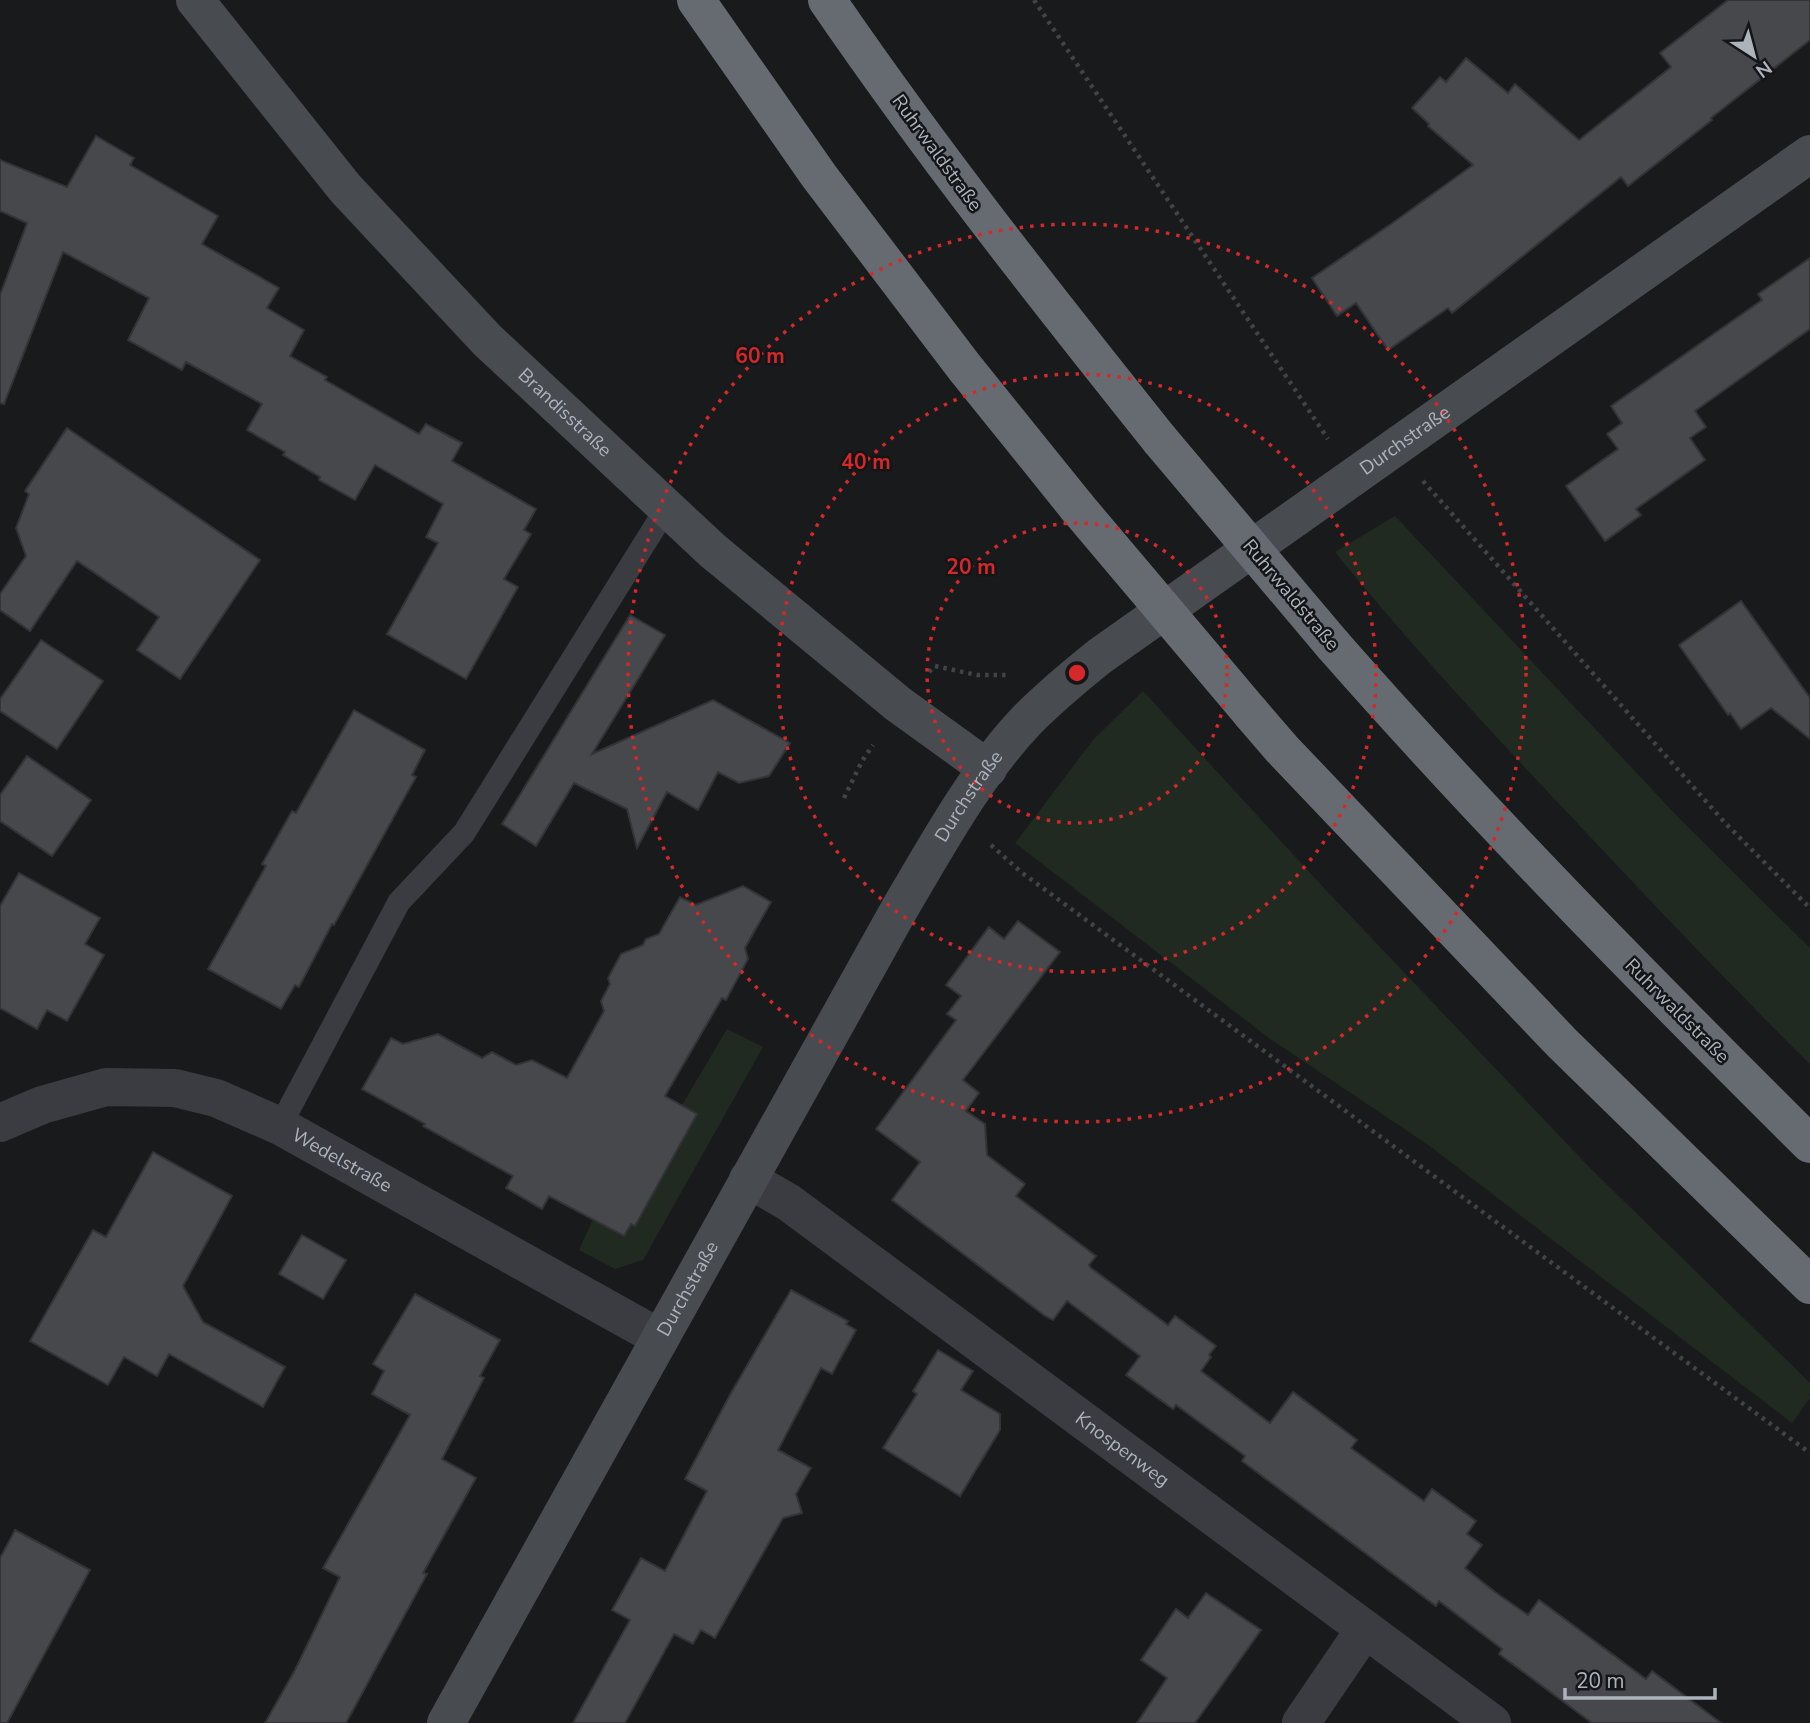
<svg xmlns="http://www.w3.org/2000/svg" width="1810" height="1723" font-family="'Nunito Sans',sans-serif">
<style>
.green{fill:#212a21}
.building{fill:#46484c;stroke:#333438;stroke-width:2}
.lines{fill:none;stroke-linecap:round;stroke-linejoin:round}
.path{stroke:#404348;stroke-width:4.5;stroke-dasharray:3.5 5;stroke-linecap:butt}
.lane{stroke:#3a3c41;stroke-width:23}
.street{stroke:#3a3c41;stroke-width:38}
.secondary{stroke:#484c51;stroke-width:38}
.highway{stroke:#666b72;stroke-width:38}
.highway-bridge{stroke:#666b72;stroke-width:38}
.ring{fill:none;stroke:#d62828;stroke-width:3.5;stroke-dasharray:3.5 7}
.labels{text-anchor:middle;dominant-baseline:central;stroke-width:5;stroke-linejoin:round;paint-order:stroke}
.street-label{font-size:19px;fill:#acb3bc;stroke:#141517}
.centre{fill:#d62828;stroke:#141517;stroke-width:3.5}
.ring-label{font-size:21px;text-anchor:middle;font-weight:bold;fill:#d62828;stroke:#141517;stroke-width:5;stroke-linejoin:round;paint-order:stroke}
</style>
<rect width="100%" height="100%" fill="#191a1c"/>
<g class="green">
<path d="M1395,516L1679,818L1810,948V1064C1731,986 1655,906 1578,824C1495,736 1412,647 1335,552Z"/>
<polygon points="1143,691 1324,888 1590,1168 1810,1383 1810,1398 1792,1423 1431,1147 1269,1038 1015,843 1093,740"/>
<polygon points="727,1029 763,1047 643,1260 615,1269 579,1250 599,1206 697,1114 682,1105"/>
</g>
<g class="building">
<polygon points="1728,0 1810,0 1810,40 1711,118 1712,120 1628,186 1621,177 1452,313 1448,308 1388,350 1356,303 1337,316 1312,278 1391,224 1473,165 1428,126 1429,124 1412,108 1440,77 1446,82 1466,58 1508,93 1515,84 1579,140 1671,67 1660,53"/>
<polygon points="96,136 134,158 130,165 218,216 202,244 279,288 267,308 304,330 290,356 327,377 325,380 419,434 426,424 462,443 452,461 536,509 524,530 531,534 504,579 518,587 466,679 387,634 438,543 426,537 443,504 375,465 355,500 319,480 320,477 283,455 285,452 247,430 262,404 186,362 182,370 128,340 149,298 63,252 4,404 0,403 0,295 27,223 0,211 0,160 67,187"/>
<polygon points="1810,258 1810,329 1695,411 1706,427 1690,438 1705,460 1636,509 1641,515 1605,541 1566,486 1618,449 1607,434 1622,423 1611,406 1762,300 1758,294"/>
<polygon points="67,428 260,560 180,679 137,650 159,617 77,561 30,631 0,610 0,594 26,556 16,528 29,494 25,491"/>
<polygon points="1741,601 1810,698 1810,739 1771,708 1741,729 1730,713 1728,715 1679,645"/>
<polygon points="630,615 665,635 592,754 713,700 790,743 769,776 739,783 718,772 698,810 667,792 637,848 627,809 574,783 536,846 502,824"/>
<polygon points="41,640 103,681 57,749 0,711 0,699"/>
<polygon points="354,710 425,750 412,775 416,777 381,840 334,925 332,924 299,987 295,985 281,1009 208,969 266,866 262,864 292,811 296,813"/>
<polygon points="27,756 91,800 52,856 0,821 0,795"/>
<polygon points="19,873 100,918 85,944 104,955 67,1021 47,1010 37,1029 0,1008 0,906"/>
<polygon points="743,886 771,902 745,948 748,959 726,1000 722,998 665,1096 697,1114 635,1226 631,1224 624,1236 549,1196 542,1209 506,1188 513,1176 423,1126 425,1124 362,1089 391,1038 403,1044 438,1034 482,1058 492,1052 516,1065 532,1060 567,1078 604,1011 601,1001 610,984 608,978 621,954 643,945 646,939 659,934 680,897 696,905"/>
<polygon points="1018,921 1060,952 963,1080 979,1093 966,1111 985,1124 987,1155 1025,1184 1016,1196 1096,1256 1089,1265 1091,1268 1168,1325 1175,1316 1216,1346 1209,1355 1211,1357 1201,1371 1270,1423 1293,1392 1357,1440 1351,1448 1424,1501 1432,1489 1476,1521 1467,1534 1482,1545 1465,1568 1495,1592 1528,1615 1539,1600 1646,1679 1652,1671 1721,1723 1592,1723 1499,1654 1502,1649 1439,1601 1436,1606 1242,1461 1245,1456 1176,1405 1173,1409 1126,1375 1140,1356 1067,1301 1053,1320 1045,1316 892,1200 920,1162 876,1129 956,1020 947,1014 961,996 946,985 989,927 1004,939"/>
<polygon points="153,1152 232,1196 183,1286 203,1322 285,1367 263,1407 169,1354 157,1376 124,1357 108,1385 30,1341 93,1230 106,1237"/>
<polygon points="302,1235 346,1260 323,1299 279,1274"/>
<polygon points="791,1290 848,1321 846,1324 856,1330 832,1374 821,1368 778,1450 811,1468 796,1494 802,1513 783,1518 715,1638 701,1630 693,1644 674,1634 625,1723 573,1723 630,1620 612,1610 641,1558 665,1571 707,1491 685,1479 731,1393"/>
<polygon points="415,1294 500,1340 480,1376 484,1378 442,1459 476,1478 423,1573 427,1574 346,1723 265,1723 295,1670 340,1577 323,1568 410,1415 372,1394 384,1371 373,1364"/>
<polygon points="938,1350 973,1371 961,1390 1000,1414 1000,1430 960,1496 883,1448 917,1394 913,1391"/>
<polygon points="15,1530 90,1570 7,1723 0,1723 0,1558"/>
<polygon points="1206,1593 1261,1630 1195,1723 1137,1723 1167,1678 1141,1660 1176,1609 1188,1618"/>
</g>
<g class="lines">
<g class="path">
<polyline points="1034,0 1328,439"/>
<polyline points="1423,481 1726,824 1810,908"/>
<polyline points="929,672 935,666 977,675 1007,675"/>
<polyline points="844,798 862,761 873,745"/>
<polyline points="991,845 1021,872 1810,1453"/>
</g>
<polyline class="lane" points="280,1126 399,902 464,833 666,509"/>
<g class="street">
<path id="s1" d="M0,1123L42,1105L106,1087L175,1088L216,1098L280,1126L660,1338"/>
<path id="s2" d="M748,1179L788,1202L1492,1723"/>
<polyline points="1301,1723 1365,1629"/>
</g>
<g class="secondary">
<path id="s3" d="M195,0L345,188L487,340L713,551L898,704L988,769"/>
<path id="s4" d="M446,1723L900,908C938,844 975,775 1027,720C1050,697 1075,676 1100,656L1810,154"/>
</g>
<g class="highway">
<polyline points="696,0 819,176 965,368 1077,507"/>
<path d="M827,0C931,152 1045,296 1160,440"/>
<path d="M1333,645C1485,818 1647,982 1810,1144"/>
<polyline points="1251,713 1282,749 1562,1043 1810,1285"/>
</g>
<g class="highway-bridge">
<polyline points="1160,440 1333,645"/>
<polyline points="1077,507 1251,713"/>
</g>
</g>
<g class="ring">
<circle cx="1077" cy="673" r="150"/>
<circle cx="1077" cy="673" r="299"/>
<circle cx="1077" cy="673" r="449"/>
</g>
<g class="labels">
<g class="street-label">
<text transform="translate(937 153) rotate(54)">Ruhrwaldstraße</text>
<text stroke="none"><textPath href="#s3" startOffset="555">Brandisstraße</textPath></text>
<text stroke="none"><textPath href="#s4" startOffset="1631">Durchstraße</textPath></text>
<text transform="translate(1291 595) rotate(50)">Ruhrwaldstraße</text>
<text stroke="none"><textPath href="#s4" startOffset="1064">Durchstraße</textPath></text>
<text transform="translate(1677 1011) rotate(45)">Ruhrwaldstraße</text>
<text stroke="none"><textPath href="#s1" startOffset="364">Wedelstraße</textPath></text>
<text stroke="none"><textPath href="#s4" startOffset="497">Durchstraße</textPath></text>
<text stroke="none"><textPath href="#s2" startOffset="462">Knospenweg</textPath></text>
</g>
</g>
<circle cx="1077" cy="673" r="10" class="centre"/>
<g class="ring-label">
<text x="760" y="363">60 m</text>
<text x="866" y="469">40 m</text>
<text x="971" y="574">20 m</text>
</g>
<g transform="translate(1754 56) rotate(144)" stroke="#141517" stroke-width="5" paint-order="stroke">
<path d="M0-5L12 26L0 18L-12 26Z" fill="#acb3bc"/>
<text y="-10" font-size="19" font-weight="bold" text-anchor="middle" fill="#acb3bc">N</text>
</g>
<path d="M1565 1688v10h150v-10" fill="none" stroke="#acb3bc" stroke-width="3.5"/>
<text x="1576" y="1688" font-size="21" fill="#acb3bc" stroke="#141517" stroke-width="5" paint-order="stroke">20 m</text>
</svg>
